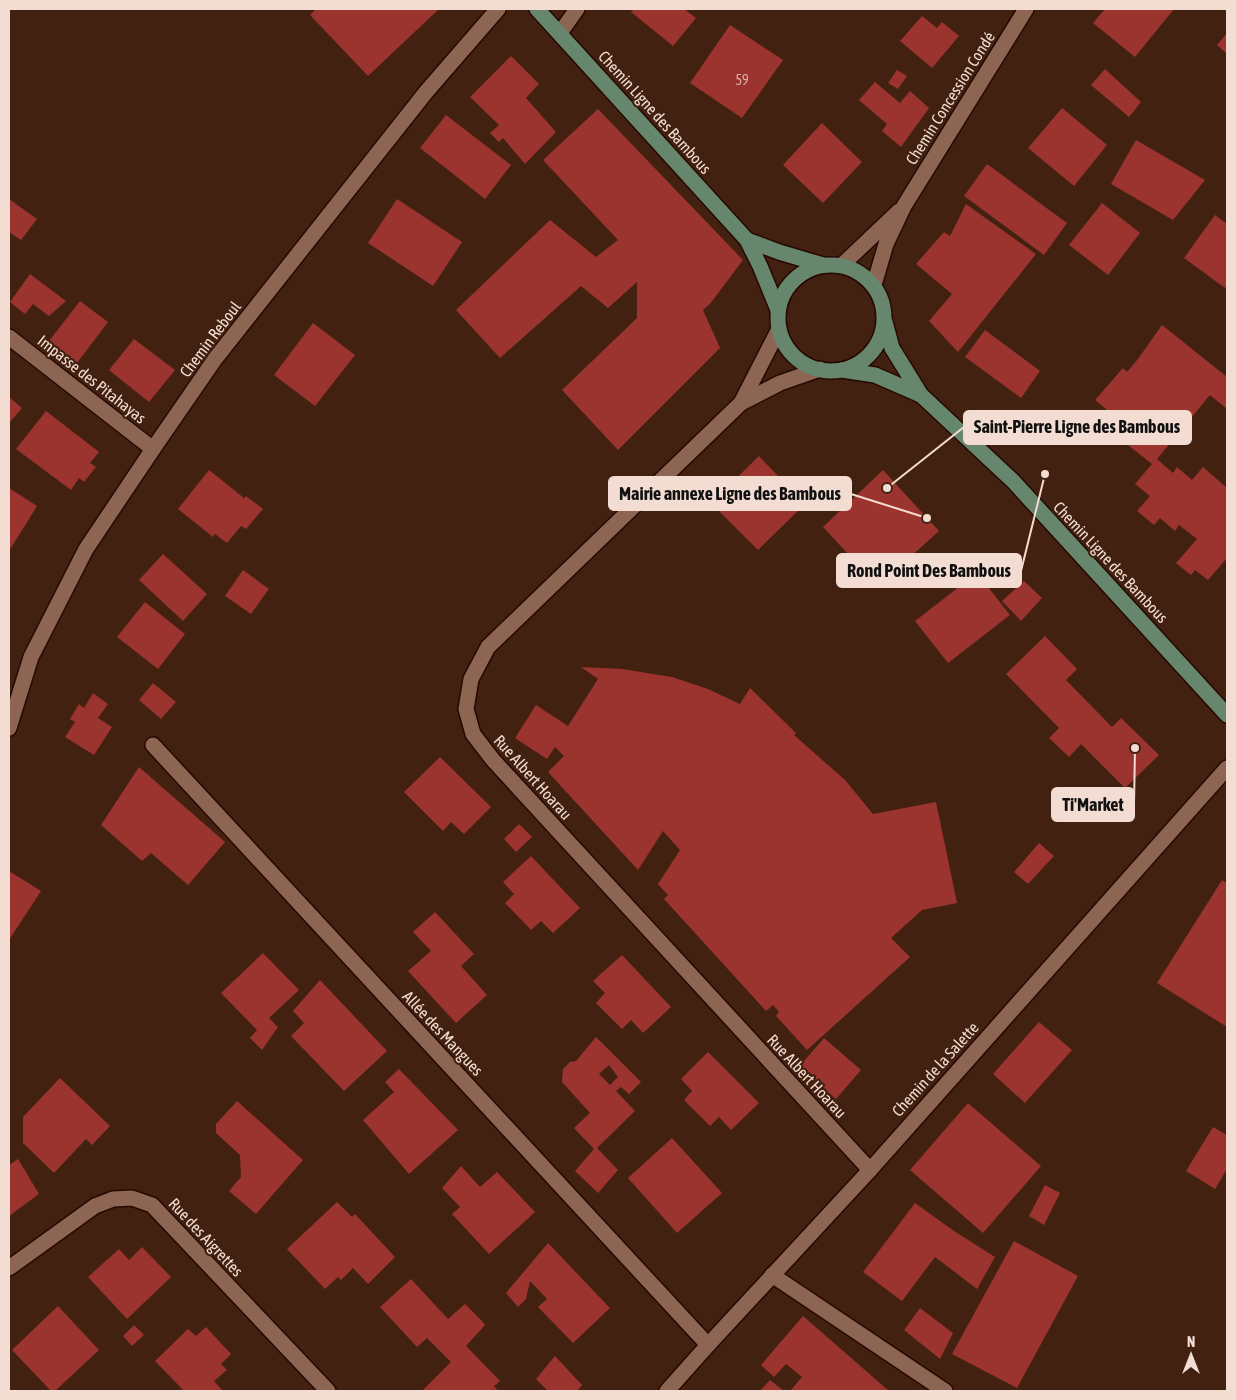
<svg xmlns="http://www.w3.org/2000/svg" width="1236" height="1400" font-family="'Asap Condensed',sans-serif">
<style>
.building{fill:#9b332f;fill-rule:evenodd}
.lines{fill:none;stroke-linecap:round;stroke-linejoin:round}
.minor-casing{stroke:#270900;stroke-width:18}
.major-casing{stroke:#270900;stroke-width:18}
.minor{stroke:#8c6553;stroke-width:15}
.major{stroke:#66876d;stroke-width:15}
.labels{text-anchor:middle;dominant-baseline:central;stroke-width:4.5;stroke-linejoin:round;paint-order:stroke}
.number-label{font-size:14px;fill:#ddb2a9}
.street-label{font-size:16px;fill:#f3ddd2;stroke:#422111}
.leader{fill:none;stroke:#f3ddd2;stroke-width:2}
.callout-dot{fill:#f3ddd2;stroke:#422111;stroke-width:2}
.callout{fill:#f3ddd2;stroke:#f3ddd2;stroke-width:2}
.callout-label{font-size:18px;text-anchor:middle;font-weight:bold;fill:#111}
</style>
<rect width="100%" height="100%" fill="#422111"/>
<g class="building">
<polygon points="316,9 439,9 368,76 310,15"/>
<polygon points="634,9 684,9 696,18 673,46 631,12"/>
<polygon points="1105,9 1174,9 1135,57 1093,23"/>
<polygon points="922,16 937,28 942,22 959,36 932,68 900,41"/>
<polygon points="730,25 783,60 742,118 690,83"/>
<polygon points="1227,33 1227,54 1217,45"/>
<polygon points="511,56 539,84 526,98 556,132 525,164 503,138 499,142 490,133 499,125 470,97"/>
<polygon points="1105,69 1141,102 1129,117 1091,85"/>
<polygon points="897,70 907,76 898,89 888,83"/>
<polygon points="875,82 900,103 910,91 929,108 901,147 882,131 887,124 859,100"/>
<polygon points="1062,108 1107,145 1074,186 1028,148"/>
<polygon points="598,109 743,260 710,304 703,310 720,348 618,450 562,390 637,318 637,282 608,308 581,286 500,358 456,310 550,220 596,257 618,240 543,160"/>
<polygon points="446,115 511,165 485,199 420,148"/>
<polygon points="822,123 862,162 823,203 783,165"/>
<polygon points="1136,140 1205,180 1173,220 1111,184"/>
<polygon points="987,164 1067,223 1044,255 964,196"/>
<polygon points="9,199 37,219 21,240 9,232"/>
<polygon points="397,199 462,242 433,286 368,243"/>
<polygon points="1102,203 1140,233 1108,275 1069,245"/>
<polygon points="966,204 1036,254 958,352 929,321 952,294 916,264 944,232 950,236"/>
<polygon points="1215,215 1227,224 1227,285 1225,288 1184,258"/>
<polygon points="30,274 66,301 49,316 33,304 25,314 10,302"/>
<polygon points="80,301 108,322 77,363 49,341"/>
<polygon points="313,323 355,355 315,406 274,375"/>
<polygon points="1162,325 1227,377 1227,409 1210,395 1157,459 1173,473 1177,467 1192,480 1203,467 1227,488 1227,501 1225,503 1227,504 1227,558 1208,580 1195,570 1191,575 1176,563 1197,539 1179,525 1175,531 1160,518 1154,525 1137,511 1150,496 1135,484 1152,464 1104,426 1113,415 1095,400 1123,368 1127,372 1138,359"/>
<polygon points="985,330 1040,371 1021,398 965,357"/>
<polygon points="134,339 175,370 149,402 109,370"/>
<polygon points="9,397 22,408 9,423"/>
<polygon points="46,411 99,452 90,463 96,467 84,482 79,478 71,490 16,449"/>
<polygon points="759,456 805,504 758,550 711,503"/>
<polygon points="209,470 244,498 246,496 263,509 246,529 241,526 227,543 215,534 213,537 178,509"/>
<polygon points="883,470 939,531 878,586 823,527"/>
<polygon points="9,488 37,506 9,551"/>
<polygon points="163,554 207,594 183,621 139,580"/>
<polygon points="243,570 269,589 251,614 225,596"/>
<polygon points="977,573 1010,615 948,663 915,621"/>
<polygon points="1024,581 1042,598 1021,621 1002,601"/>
<polygon points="145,602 185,634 158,669 117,637"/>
<polygon points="1045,636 1077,669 1066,680 1112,727 1121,718 1159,755 1125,788 1081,744 1069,757 1049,738 1059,728 1006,674"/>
<polygon points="581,667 622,669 672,677 708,689 740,704 750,688 796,733 794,735 845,780 873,814 936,802 957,903 922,910 891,938 910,957 807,1050 776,1016 779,1012 773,1005 766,1011 664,899 668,895 658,884 680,850 663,831 638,870 548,772 564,756 555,747 547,759 515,738 536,705 568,726 598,679"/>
<polygon points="153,683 176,702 161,719 139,700"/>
<polygon points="93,693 108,704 98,718 112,727 94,755 65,737 75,722 70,719 79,704 84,708"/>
<polygon points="440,757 491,807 464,834 451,822 443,831 404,792"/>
<polygon points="139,767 225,842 188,885 151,853 142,861 101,825"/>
<polygon points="519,824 532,837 516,852 504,839"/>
<polygon points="1039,843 1054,856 1028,884 1014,872"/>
<polygon points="531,856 580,908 553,933 541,921 531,930 505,903 514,894 503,882"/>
<polygon points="9,871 41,891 9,940"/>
<polygon points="1222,880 1227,883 1227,1027 1157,983"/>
<polygon points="435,912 474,954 461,966 487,995 456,1023 408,971 431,951 413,932"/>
<polygon points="263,953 299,990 269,1018 278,1027 262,1050 250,1038 257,1030 221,993"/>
<polygon points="622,955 671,1007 643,1033 631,1020 622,1029 596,1003 605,993 593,981"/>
<polygon points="320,980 387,1051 344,1091 291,1036 304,1023 293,1011"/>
<polygon points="1039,1022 1072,1050 1025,1103 993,1074"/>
<path d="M596,1037L641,1082L629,1094L621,1087L616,1091L635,1111L597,1148L618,1170L598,1193L575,1171L594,1149L574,1128L590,1113L562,1082L563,1069L570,1062L576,1061ZM609,1065L618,1077L610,1085L599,1074Z"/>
<polygon points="824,1038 861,1070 836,1099 798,1068"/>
<polygon points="708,1052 759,1103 731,1130 719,1117 710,1126 684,1100 692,1091 681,1079"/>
<polygon points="399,1069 458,1130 409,1174 363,1120 394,1092 385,1082"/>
<polygon points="60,1078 110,1126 92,1145 86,1139 54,1173 23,1143 23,1117"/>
<polygon points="237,1101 303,1160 256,1214 229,1191 241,1177 240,1155 216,1133 216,1124"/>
<polygon points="968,1103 1041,1166 983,1233 910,1170"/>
<polygon points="1213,1127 1227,1135 1227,1169 1215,1189 1186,1171"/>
<polygon points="672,1138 722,1193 677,1233 628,1178"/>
<polygon points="18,1159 39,1194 9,1216 9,1165"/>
<polygon points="461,1166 480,1187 497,1172 535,1212 489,1254 452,1214 460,1207 442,1188"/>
<polygon points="1045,1185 1060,1193 1044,1225 1029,1216"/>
<polygon points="337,1202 352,1217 355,1214 395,1257 368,1284 353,1268 341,1280 338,1277 325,1289 287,1249"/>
<polygon points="915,1203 954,1231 995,1257 977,1289 935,1257 902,1301 863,1272"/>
<polygon points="1014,1241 1078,1276 1017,1388 952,1354"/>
<polygon points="548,1243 610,1308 573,1343 538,1307 547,1299 530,1281 526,1299 518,1307 506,1293"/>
<polygon points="142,1247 171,1277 127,1319 88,1277 119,1249 129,1260"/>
<polygon points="411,1279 448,1319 465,1304 482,1321 485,1325 466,1346 500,1381 494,1386 498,1391 422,1391 451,1362 427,1338 417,1347 380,1307"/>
<polygon points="58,1306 99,1350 55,1391 51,1391 12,1350"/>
<polygon points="920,1308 953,1333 940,1359 904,1330"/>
<polygon points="803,1316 889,1391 790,1391 802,1377 786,1364 774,1377 761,1365"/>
<polygon points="134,1325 144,1335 132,1346 123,1336"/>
<polygon points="206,1327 231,1354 221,1364 227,1370 214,1381 223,1391 184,1391 155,1361 188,1329 196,1336"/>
<polygon points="555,1356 582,1385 577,1391 548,1391 536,1379"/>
<polygon points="770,1380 784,1391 760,1391"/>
</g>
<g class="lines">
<g class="minor-casing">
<g id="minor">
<polyline points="560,33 577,9"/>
<polyline points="842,265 899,211"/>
<polyline points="874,285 886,244 904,206 1026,9"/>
<polyline points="9,337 153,449"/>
<polyline points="820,369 780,383 741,403 488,647 471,679 466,709 473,734 493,760 870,1170"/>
<polyline points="741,403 779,329"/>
<polyline points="9,728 31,657 86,549 153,449 215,359 426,92 498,9"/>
<polyline points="153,745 708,1345"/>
<polyline points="9,1268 95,1206 113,1199 132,1198 152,1205 328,1391"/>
<polyline points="772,1275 945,1391"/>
<polyline points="667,1391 708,1345 870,1170 1227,768"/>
</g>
</g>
<g class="major-casing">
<g id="major">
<polyline points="537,9 747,240 760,266 778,310"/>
<polyline points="747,240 779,252 823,265"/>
<circle cx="831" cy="318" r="53"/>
<polyline points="885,322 892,348 921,395 1013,481 1227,715"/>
<polyline points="842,370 875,375 921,395"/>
</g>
</g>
<use href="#minor" class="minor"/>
<use href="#major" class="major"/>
</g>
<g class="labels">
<g class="number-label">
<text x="742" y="80">59</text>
</g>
<g class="street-label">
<text transform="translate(950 98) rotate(-58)">Chemin Concession Condé</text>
<text transform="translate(655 112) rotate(48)">Chemin Ligne des Bambous</text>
<text transform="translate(210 339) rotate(-53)">Chemin Reboul</text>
<text transform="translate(92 379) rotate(38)">Impasse des Pitahayas</text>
<text transform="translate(1111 562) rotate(47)">Chemin Ligne des Bambous</text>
<text transform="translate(533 777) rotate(48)">Rue Albert Hoarau</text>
<text transform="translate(443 1033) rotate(47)">Allée des Mangues</text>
<text transform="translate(935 1069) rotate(-48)">Chemin de la Salette</text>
<text transform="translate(807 1076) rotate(47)">Rue Albert Hoarau</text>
<text transform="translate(206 1237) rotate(47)">Rue des Aigrettes</text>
</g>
</g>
<path class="leader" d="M887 488L964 427M927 518L851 494M1045 474L1021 571M1135 748L1134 805"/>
<g class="callout-dot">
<circle cx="887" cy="488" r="5"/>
<circle cx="927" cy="518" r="5"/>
<circle cx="1045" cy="474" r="5"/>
<circle cx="1135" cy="748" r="5"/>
</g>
<g class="callout">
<rect x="964" y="411" width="227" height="33" rx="5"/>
<rect x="609" y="477" width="242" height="33" rx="5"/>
<rect x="837" y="554" width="184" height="33" rx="5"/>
<rect x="1052" y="788" width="82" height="33" rx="5"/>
</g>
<g class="callout-label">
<text x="1077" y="433">Saint-Pierre Ligne des Bambous</text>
<text x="730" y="500">Mairie annexe Ligne des Bambous</text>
<text x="929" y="577">Rond Point Des Bambous</text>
<text x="1093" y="811">Ti'Market</text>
</g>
<rect width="1236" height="1400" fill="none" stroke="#f3ddd2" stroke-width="20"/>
<g transform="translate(1191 1355)" stroke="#422111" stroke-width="4" paint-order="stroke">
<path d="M0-4L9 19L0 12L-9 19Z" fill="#f3ddd2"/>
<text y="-8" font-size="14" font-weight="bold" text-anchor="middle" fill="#f3ddd2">N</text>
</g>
</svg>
